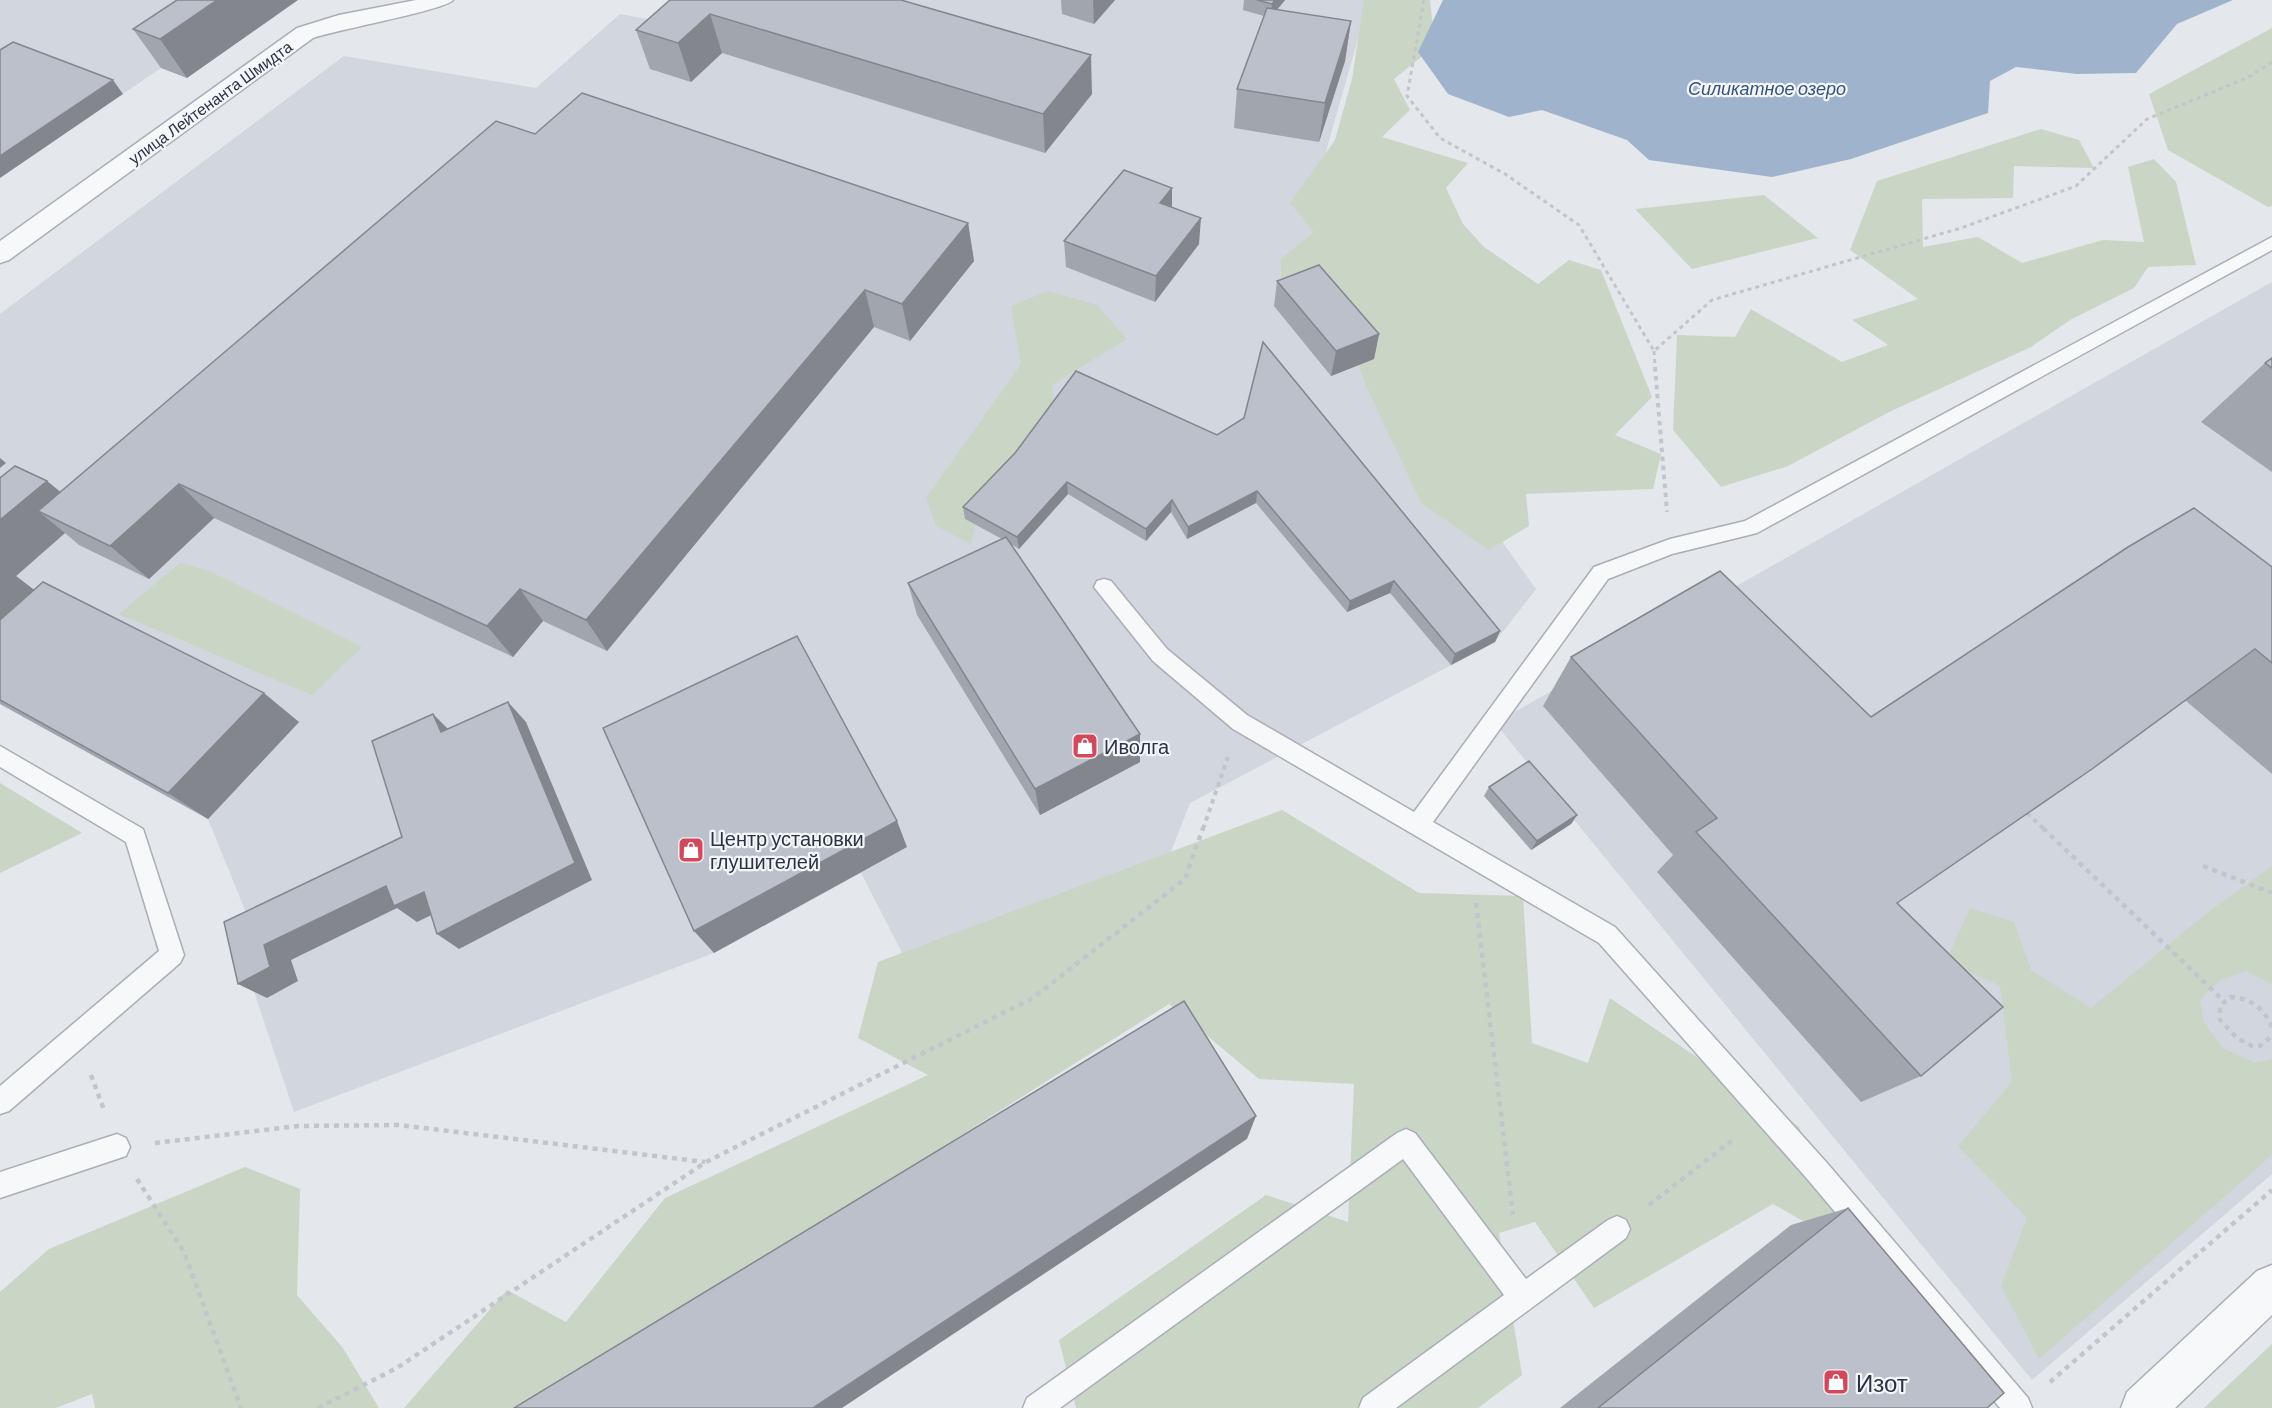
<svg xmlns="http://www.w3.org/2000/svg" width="2272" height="1408" font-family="Barlow,sans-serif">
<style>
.built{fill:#d2d6de}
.green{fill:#c9d6c5}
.water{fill:#9fb4cc}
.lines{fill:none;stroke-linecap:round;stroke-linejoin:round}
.service-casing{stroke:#a9aeb7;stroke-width:3}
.minor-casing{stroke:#a9aeb7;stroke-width:3}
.path-far2{stroke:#c2c5cb;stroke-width:3;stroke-dasharray:4 4;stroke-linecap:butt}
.path-far1{stroke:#c2c5cb;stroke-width:4;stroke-dasharray:4.5 4.5;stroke-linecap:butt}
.path{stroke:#c2c5cb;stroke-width:4.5;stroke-dasharray:5 5;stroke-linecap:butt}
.service{fill:#f7f8fa;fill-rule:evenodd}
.minor{fill:#f7f8fa;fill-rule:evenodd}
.wall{fill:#a1a5ae}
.shaded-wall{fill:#83868d}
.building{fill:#bbc0ca;stroke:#83868d;stroke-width:1.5}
.labels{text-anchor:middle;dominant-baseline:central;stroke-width:4.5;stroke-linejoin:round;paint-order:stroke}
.far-street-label{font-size:16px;fill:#2b3445;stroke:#f4f6f9}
.far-water-label{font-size:18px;font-style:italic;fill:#34527a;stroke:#f4f6f9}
.poi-label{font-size:20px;fill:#2b3445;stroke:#f4f6f9;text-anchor:start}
.near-poi-label{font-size:24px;fill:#2b3445;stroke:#f4f6f9;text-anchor:start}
</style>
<rect width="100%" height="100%" fill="#e4e7ec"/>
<g class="built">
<polygon points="0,0 298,0 187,78 161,68 0,178"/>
<polygon points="694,0 1369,0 1311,204 1337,250 1302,261 1536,589 1495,642 1190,803 1166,865 916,980 861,873 714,953 294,1112 236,937 251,925 208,819 0,704 0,314 344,56 536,88 620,14 652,20"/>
<polygon points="2272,282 2272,1174 2032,1380 1495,723"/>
</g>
<g class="green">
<polygon points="1364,0 1430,0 1435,46 1394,79 1410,110 1382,137 1468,163 1446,188 1463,224 1484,247 1538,284 1569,260 1601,270 1652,397 1615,435 1661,454 1653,489 1526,494 1529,526 1489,550 1421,503 1364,381 1337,299 1281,277 1281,259 1314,232 1290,203 1335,140 1352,79"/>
<polygon points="2272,28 2272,206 2268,207 2168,150 2149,94"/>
<polygon points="2041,129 2079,140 2094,168 2014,166 2013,198 1922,199 1923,247 1978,237 2022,263 2103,240 2144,242 2128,167 2154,159 2176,182 2196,265 2148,267 2134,288 2070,320 2031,347 1889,412 1788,466 1721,487 1673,430 1677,335 1735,337 1751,309 1842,362 1888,345 1852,320 1918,299 1850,250 1877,181"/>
<polygon points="1764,195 1818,238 1692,269 1635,209"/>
<polygon points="1048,291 1097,305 1127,339 1052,385 1060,439 984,484 971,544 936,526 926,498 1021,364 1011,306"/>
<polygon points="180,563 207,570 362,647 312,695 119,614"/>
<polygon points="0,783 82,833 0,873"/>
<polygon points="1282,810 1419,893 1523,896 1532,1043 1588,1063 1610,998 1799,1127 1850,1248 1773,1204 1594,1308 1535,1222 1499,1233 1522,1375 1478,1408 1076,1408 1059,1340 1266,1195 1348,1222 1354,1084 1259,1079 1169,1004 529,1408 404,1408 507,1290 566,1322 665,1198 928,1075 858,1038 878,962"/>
<polygon points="2272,866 2272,984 2246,971 2220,980 2200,1000 2204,1023 2223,1048 2255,1063 2272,1059 2272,1155 2039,1359 2001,1286 2027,1218 1958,1146 2012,1082 2000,986 1946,961 1970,908 2014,922 2031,970 2091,1008 2212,909"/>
<polygon points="245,1167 300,1189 297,1295 343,1348 379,1408 95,1408 92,1394 56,1408 0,1408 0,1292 49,1249"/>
<polygon points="2272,1344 2272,1408 2204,1408"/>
</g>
<polygon class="water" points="1443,0 2233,0 2177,24 2136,73 2077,74 2016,67 1990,81 1988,113 1851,159 1772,177 1649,160 1627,140 1542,110 1509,117 1448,94 1418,52"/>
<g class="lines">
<g class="service-casing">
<g id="service">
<polygon points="2272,237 2272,250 1757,533 1672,554 1608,579 1433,822 1615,927 1827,1163 2028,1398 2032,1408 2000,1408 1809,1181 1599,943 1233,729 1153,661 1094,587 1097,581 1104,579 1111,581 1167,649 1247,715 1414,812 1594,567 1670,539 1745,521"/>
<polygon points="0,746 143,829 184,955 180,963 9,1111 0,1114 0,1086 159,951 126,842 0,767"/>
<polygon points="1406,1129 1415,1133 1526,1279 1608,1220 1617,1216 1626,1220 1630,1229 1626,1238 1396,1408 1359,1408 1363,1398 1504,1295 1403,1159 1060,1408 1023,1408 1027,1398 1397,1133"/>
<polygon points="117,1134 126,1138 130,1147 126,1156 0,1198 0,1172"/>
</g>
</g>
<g class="minor-casing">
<g id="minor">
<path d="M416,0H453C446,10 335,30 313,38L9,260L0,263V241L297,28L339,15Z"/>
<polygon points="2272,1265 2272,1315 2175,1408 2121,1408 2127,1392 2257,1271"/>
</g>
</g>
<g class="path-far2">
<polyline points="1424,0 1407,96 1440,138 1505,174 1579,225 1654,351 1712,300 1961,228 2076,186 2147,119 2247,78 2272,62"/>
<polyline points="1654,351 1655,368"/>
</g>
<g class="path-far1">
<polyline points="1655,367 1667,512"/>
<polyline points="2027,813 2044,829"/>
<polyline points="1203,829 1228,757"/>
</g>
<g class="path">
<polyline points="2043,828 2224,1001"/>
<polyline points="2203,866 2272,893"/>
<polyline points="1476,903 1513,1215"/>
<path d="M2272,1027C2264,1008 2250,998 2230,997L2220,1006V1020L2237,1038L2252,1046H2260L2272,1036"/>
<polyline points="91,1075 104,1110"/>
<polyline points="155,1143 298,1126 399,1125 705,1162"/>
<polyline points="137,1179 184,1252 241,1408"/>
<polyline points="1649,1205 1735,1138"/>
<polyline points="2050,1382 2272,1190"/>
<polyline points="318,1408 397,1368 706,1162 1033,998 1185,879 1203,828"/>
</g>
<use href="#service" class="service"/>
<use href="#minor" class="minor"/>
</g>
<g class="wall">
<polygon points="177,0 187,78 161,68 133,29"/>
<polygon points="670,0 1092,94 1045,153 722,53 691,82 650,69 636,30"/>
<polygon points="1061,0 1115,0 1094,24 1062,14"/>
<polygon points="1244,0 1285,0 1277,10 1351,21 1345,61 1319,142 1234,128 1237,89 1264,16 1243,10"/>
<polygon points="535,134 968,223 974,261 910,341 874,327 607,651 543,621 513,657 214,518 149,579 79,545 65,533 16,576 34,590 299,722 208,819 0,704 0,476 1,477 47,481 61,492"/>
<polygon points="1172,207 1199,244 1155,302 1066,267 1064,241"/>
<polygon points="1277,281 1379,334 1374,359 1331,376 1274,306"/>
<polygon points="2272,358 2272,472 2201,422 2265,363"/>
<polygon points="1076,371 1500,631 1495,642 1451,665 1390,593 1347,612 1256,503 1187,539 1171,512 1146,541 1068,494 1019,549 1011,544 1140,734 1140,762 1040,815 917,615 908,583 1002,539 965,519 963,507 1015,453"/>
<polygon points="2272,567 2272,774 2185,700 1897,903 1921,1076 1861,1102 1657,872 1673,855 1543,706 1571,657 1871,717"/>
<polygon points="1489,787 1577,815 1571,824 1531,850 1484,796"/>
<polygon points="1848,1208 1987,1408 1560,1408 1791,1225"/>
</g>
<g class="shaded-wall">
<polygon points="217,0 298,0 187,78 160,39"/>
<polygon points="1093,0 1115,0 1094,24"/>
<polygon points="1275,0 1285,0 1270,18 1272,4"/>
<polygon points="710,14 722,53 691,82 678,43"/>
<polygon points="1351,21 1345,61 1319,142 1325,103"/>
<polygon points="1091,55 1092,94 1045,153 1043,114"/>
<polygon points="113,80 123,94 0,178 0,156"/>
<polygon points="1172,188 1172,214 1160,203"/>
<polygon points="1201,218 1199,244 1155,302 1156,276"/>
<polygon points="968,223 974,261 910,341 902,304"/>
<polygon points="865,290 874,327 607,651 586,620"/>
<polygon points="1379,334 1374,359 1331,376 1336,351"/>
<polygon points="0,458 6,463 0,468"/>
<polygon points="47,481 87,515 38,511 65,533 16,576 42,596 0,634 0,520"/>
<polygon points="1067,482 1068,494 1019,549 1017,537"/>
<polygon points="179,484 214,518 149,579 110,546"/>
<polygon points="1257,491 1256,503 1187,539 1188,527"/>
<polygon points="1172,500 1171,512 1146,541 1146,529"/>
<polygon points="1394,581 1390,593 1347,612 1350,601"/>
<polygon points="520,589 543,621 513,657 487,626"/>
<polygon points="1500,631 1495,642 1451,665 1455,654"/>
<polygon points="264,693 299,722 208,819 168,793"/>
<polygon points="508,702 526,722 592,880 459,949 437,934"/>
<polygon points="433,714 453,734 441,732"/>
<polygon points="1140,734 1140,762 1040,815 1035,789"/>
<polygon points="1577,815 1571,824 1531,850 1537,841"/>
<polygon points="897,821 907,847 714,953 694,931"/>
<polygon points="386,886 424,892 446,908 417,922 397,908 291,960 298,981 267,998 238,984 264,945"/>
<polygon points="1256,1116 1247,1139 842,1408 813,1408"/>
</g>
<g class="building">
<polygon points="177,0 217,0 160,39 133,29"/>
<polygon points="670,0 901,0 1091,55 1043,114 710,14 678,43 636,30"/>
<polygon points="1257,0 1275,0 1272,4"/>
<polygon points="1267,8 1351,21 1325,103 1237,89"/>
<polygon points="13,42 113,80 0,156 0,50"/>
<polygon points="582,93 968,223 902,304 865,290 586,620 520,589 487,626 179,484 110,546 38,511 496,121 535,134"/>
<polygon points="1124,170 1172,188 1160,203 1201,218 1156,276 1064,241"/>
<polygon points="1319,265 1379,334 1336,351 1277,281"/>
<polygon points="1263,342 1500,631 1455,654 1394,581 1350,601 1257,491 1188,527 1172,500 1146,529 1067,482 1017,537 963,507 1015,453 1076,371 1217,435 1244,418"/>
<polygon points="2272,358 2272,368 2265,363"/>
<polygon points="15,466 47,481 0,520 0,478"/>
<polygon points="2194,508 2272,567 2272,663 2255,649 2092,769 1897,903 2003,1007 1921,1076 1696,832 1717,818 1571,657 1720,571 1871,717 2128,547"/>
<polygon points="1006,537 1140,734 1035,789 908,583"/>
<polygon points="43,582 264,693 168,793 0,700 0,620"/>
<polygon points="797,636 897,821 694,931 603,728"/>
<polygon points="508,702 575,863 437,934 424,892 394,906 386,886 264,945 270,967 238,984 224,922 402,837 372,741 433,714 441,732"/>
<polygon points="1529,761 1577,815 1537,841 1489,787"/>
<polygon points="1184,1001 1256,1116 813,1408 514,1408"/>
<polygon points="1848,1208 2004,1393 1987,1408 1598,1408"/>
</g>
<defs>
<g id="shop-square" transform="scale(1.35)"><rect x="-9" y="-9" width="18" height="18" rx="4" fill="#d1495b" stroke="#f4f6f9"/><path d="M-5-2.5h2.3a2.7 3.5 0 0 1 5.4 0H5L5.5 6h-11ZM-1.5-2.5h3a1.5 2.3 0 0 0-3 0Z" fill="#fff"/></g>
</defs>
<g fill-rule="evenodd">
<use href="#shop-square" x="1085" y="746"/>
<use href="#shop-square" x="691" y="850"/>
<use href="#shop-square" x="1836" y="1382"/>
</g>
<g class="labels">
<g class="far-street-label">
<text transform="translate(210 102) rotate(-36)">улица Лейтенанта Шмидта</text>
</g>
<g class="far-water-label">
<text x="1767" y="88">Силикатное озеро</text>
</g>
<g class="poi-label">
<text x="1104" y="746">Иволга</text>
<text x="710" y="838">Центр установки<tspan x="710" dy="23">глушителей</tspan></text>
</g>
<g class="near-poi-label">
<text x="1856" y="1382">Изот</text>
</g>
</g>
</svg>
